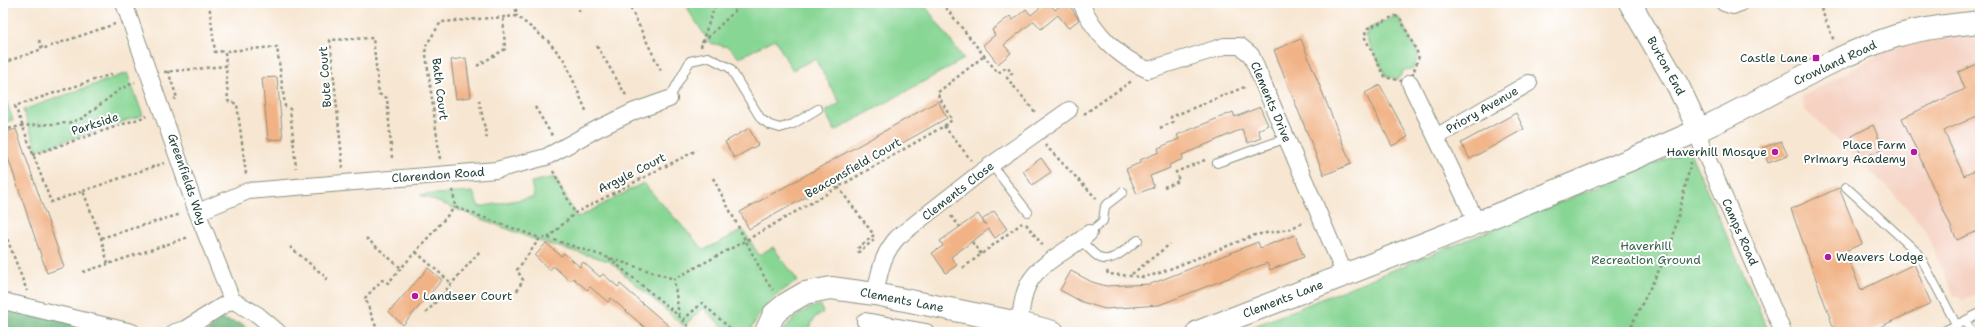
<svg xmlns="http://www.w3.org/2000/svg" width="1983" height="335" font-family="'Shantell Sans',sans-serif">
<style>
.built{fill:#f5d2c2}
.green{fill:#88d694;stroke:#548a64}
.forest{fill:#6eb77e;stroke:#467a59}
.building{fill:#f1b285}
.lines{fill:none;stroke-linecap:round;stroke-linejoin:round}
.lane-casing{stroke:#8b9282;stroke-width:10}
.street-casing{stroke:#8b9282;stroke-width:18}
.secondary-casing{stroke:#8b9282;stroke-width:24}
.path{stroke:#8b9282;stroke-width:2.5;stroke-dasharray:3 3;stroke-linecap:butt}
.lane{stroke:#fff;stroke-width:8}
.street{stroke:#fff;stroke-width:16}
.secondary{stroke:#fff;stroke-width:22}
.poi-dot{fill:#b5179e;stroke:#fff;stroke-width:1.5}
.labels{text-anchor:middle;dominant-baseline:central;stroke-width:4;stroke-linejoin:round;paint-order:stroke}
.poi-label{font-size:12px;fill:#1f3d34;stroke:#fff;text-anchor:end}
.street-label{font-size:12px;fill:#1f3d34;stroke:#fff}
.park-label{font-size:12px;fill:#39634c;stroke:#fff}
</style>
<rect width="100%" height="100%" fill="#fff"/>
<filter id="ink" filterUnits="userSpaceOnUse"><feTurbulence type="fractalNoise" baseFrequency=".025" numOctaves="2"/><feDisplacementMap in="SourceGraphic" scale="8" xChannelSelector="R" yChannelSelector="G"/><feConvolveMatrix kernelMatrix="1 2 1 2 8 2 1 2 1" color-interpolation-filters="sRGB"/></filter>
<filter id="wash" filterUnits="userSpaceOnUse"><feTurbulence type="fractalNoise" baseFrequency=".012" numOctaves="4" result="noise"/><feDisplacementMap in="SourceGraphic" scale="16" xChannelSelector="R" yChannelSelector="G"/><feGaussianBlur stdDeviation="0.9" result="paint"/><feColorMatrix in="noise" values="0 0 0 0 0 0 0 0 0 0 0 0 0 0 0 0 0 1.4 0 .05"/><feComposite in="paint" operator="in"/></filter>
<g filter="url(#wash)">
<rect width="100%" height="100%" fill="#f7e6d1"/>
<polygon class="built" points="1980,34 1980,292 1962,300 1954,295 1923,226 1894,194 1804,109 1802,97 1891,48 1928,38 1928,36"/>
<g class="green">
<polygon points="686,3 923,3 964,59 835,131 825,112 840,103 815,59 792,70 775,39 739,58 728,47 710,43 690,13"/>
<polygon points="1396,16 1399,18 1419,55 1413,69 1404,70 1398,79 1386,76 1365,36 1368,29"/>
<polygon points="127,73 143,115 37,150 23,110"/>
<polygon points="3,92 13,120 3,123"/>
<polygon points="1689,150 1769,332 1240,332"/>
<path d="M555,177L577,218L643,183L704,250L743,230L759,255L773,247L798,281C774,294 762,308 749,332H728L703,308L684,326L609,261L541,242L420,195L473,192L479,207L534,197L531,182Z"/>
<path d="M821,305L823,313L815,317L808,332H782C791,320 805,307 821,305Z"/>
</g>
<g class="forest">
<polygon points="3,306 120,332 3,332"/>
<polygon points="220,319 242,324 253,332 207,332"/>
</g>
<g id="blocks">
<g class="building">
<polygon points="1046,3 1049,3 1055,10 1063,3 1068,3 1079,20 1068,28 1058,15 1041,29 1034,21 1004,45 1011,53 998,64 983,45 995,35 992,30 1010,16 1013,20 1026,9 1031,15"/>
<polygon points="1301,39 1351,164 1324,175 1274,50"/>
<polygon points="466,58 471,97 456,99 451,60"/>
<polygon points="1980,63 1980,122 1977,116 1944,131 1964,176 1980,168 1980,230 1957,240 1902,118 1965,89 1958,72"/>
<polygon points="277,77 283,139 268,140 262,78"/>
<polygon points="1380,85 1408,137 1392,146 1365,93"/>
<polygon points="938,101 947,118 749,229 740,212"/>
<polygon points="1260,107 1268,125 1258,130 1261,138 1248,143 1242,129 1182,155 1183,159 1169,165 1170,168 1150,176 1154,187 1137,194 1126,169 1142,162 1140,160 1159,152 1158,148 1179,139 1177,135 1233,112 1235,117"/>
<polygon points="1516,113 1524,129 1470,159 1461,143"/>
<polygon points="1873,125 1883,148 1863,158 1852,136"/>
<polygon points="749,128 758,145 734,158 725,142"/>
<polygon points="16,129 64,267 47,273 3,143 3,133"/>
<polygon points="1781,141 1788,156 1768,163 1762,148"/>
<polygon points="1041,158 1051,172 1032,185 1023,171"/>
<polygon points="1839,188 1862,244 1845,251 1861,290 1914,264 1931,303 1869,332 1835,332 1791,209"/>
<polygon points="994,211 1007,229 995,238 989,229 951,257 957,265 946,273 932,253 943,246 940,241 978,214 986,225 982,220"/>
<polygon points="1295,235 1304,257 1270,270 1267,263 1159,305 1105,309 1082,302 1060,290 1071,271 1092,282 1106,286 1151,284 1258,242 1260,248"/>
<polygon points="546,243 561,256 564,253 580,267 583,262 600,277 603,274 618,287 620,284 676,332 650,332 611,298 608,302 590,287 587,290 573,278 570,281 553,266 550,270 535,256"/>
<polygon points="428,268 442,280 403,325 389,312"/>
</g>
</g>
</g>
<g filter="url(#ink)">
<use href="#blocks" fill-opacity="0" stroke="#8b9282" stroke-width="1"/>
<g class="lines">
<g class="lane-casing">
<g id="lane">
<polyline points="669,99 690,61 708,57 730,68 761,119 770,125 780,128 793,124 818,109"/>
<polyline points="1217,163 1287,138"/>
<polyline points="991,164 1028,212"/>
<polyline points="1846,187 1919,254 1957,326"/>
<polyline points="1089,233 1103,221 1105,206 1123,192"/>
<path d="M1081,241C1087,246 1093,254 1100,258C1112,264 1129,246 1138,240"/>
<polyline points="1966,321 1971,332"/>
<polyline points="1942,332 1980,313"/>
</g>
</g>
<g class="street-casing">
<g id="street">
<polyline points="124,3 196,209 232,300 258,315 278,332"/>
<path d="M1081,3C1094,33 1118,57 1148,70L1225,46H1240L1251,55L1345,275"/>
<polyline points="1724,3 1733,6 1740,3"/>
<polyline points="1410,83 1477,223"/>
<polyline points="1699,130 1701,144 1783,332"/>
<polyline points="1436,137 1529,83"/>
<polyline points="198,212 248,191 496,170 546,157 597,129 635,111 669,99"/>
<path d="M875,294C880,271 882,254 898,237L981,172L1069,110"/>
<polyline points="3,301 132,332"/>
<polyline points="865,321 926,332"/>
<path d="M1019,323C1021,313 1022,302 1025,292C1034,263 1069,252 1089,233"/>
<polyline points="175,332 185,329 232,300"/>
</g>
</g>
<g class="secondary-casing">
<g id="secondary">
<polyline points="1630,3 1678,86 1699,130"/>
<polyline points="766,332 774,314 786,304 805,293 831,288 875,294 1019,323 1053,332"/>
<path d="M1198,332C1365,267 1533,203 1697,131C1764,101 1827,58 1896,36C1923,28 1952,25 1980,22"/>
</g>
</g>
<g class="path">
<polyline points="209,3 215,52 225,51"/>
<polyline points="515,3 517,16"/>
<polyline points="628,3 661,71"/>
<polyline points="942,3 998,73 1007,67 1012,73 1007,78 1036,113"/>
<polyline points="1821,3 1820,6 1834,41"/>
<polyline points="579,12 580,3"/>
<polygon points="1395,16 1400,18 1419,56 1410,83 1385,77 1364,36 1368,28"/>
<polyline points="39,40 42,49 115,24"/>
<polyline points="702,42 716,3"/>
<polyline points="597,46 627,97"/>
<polyline points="701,47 702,43 743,3"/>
<polyline points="3,63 42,49"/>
<polyline points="477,66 505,49 503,17"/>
<polyline points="168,71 177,98 174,99"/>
<polyline points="164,72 225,66"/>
<polyline points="112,74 15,106 51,202 83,191 101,238 108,264 189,237"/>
<polyline points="479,100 487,139"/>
<polyline points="535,107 553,137"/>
<polyline points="1084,114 1133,80"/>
<polyline points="944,126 971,160"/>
<polyline points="1160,128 1173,122 1171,117 1247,86"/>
<polyline points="3,130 21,126 68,123 83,118 119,90 135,82"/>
<polyline points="1045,145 1097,199"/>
<polyline points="32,155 147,116"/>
<polyline points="440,159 425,47 441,22 517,16 548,41 565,61 587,113"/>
<polyline points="343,168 330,40 373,38 379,94 387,98 392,158"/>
<polyline points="553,171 575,213"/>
<polyline points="246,174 237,104 228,101 225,51 277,47 285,106 290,109 296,168"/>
<polyline points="713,178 767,282 773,290"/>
<polyline points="838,187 874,235 857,249 859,252 874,240"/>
<polyline points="1164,187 1179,181 1176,172 1205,160"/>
<polyline points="453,190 455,207 540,238"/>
<polyline points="83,191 164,163"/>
<polyline points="951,216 960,227"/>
<polyline points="1026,224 1044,247"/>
<polyline points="3,228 27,291"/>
<polyline points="101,238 181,214"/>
<polyline points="366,238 401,268"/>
<polyline points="548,238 575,213 697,150"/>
<polyline points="972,242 981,254"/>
<polyline points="290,247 327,278 324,282"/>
<polyline points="416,252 451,283"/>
<polyline points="609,258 679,316 691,329 690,332"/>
<polyline points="963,268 1022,223"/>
<polyline points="1107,271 1108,274 1143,277 1157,274 1255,235 1289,229 1305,222"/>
<polyline points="83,272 108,264"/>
<polyline points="1132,274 1170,244"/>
<polyline points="517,291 523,280 517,270 540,238 548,238 674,279"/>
<polyline points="426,313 480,251"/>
<polyline points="679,316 674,279 745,241 944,126 952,120 937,93 984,56"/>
<polyline points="683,320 702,303 734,332"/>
<polyline points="378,332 365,298 382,280 388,283 455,207"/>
<polyline points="1628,332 1671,246 1691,162"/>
</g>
<use href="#lane" class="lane"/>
<use href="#street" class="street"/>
<use href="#secondary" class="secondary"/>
</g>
</g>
<g class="poi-dot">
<rect x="1812" y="54" width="8" height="8" rx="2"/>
<circle cx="1775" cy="152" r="4"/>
<circle cx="1914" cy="152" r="4"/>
<circle cx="1828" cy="257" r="4"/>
<circle cx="415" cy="296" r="4"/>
</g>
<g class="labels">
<g class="poi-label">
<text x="1808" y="58">Castle Lane</text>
<text x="1906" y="145">Place Farm<tspan x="1906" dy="14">Primary Academy</tspan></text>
<text x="1767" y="152">Haverhill Mosque</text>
<text x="1836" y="257" text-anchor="start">Weavers Lodge</text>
<text x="423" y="296" text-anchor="start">Landseer Court</text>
</g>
<g class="street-label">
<text transform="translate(1835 63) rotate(-25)">Crowland Road</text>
<text transform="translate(1666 66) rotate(61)">Burton End</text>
<text transform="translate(325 77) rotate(-94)">Bute Court</text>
<text transform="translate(440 89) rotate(83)">Bath Court</text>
<text transform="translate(1271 102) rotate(67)">Clements Drive</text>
<text transform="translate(1482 110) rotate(-30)">Priory Avenue</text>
<text transform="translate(95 124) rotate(-18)">Parkside</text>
<text transform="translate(853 168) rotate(-30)">Beaconsfield Court</text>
<text transform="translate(632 173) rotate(-27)">Argyle Court</text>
<text transform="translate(438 175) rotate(-4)">Clarendon Road</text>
<text transform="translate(187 179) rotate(71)">Greenfields Way</text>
<text transform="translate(958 191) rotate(-38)">Clements Close</text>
<text transform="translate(1740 232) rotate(66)">Camps Road</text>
<text transform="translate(1283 299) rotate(-21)">Clements Lane</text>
<text transform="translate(902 300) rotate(11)">Clements Lane</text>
</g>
<g class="park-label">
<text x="1646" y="246">Haverhill<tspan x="1646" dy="14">Recreation Ground</tspan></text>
</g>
</g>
<rect width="1983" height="335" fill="none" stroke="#fff" stroke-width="16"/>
</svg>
